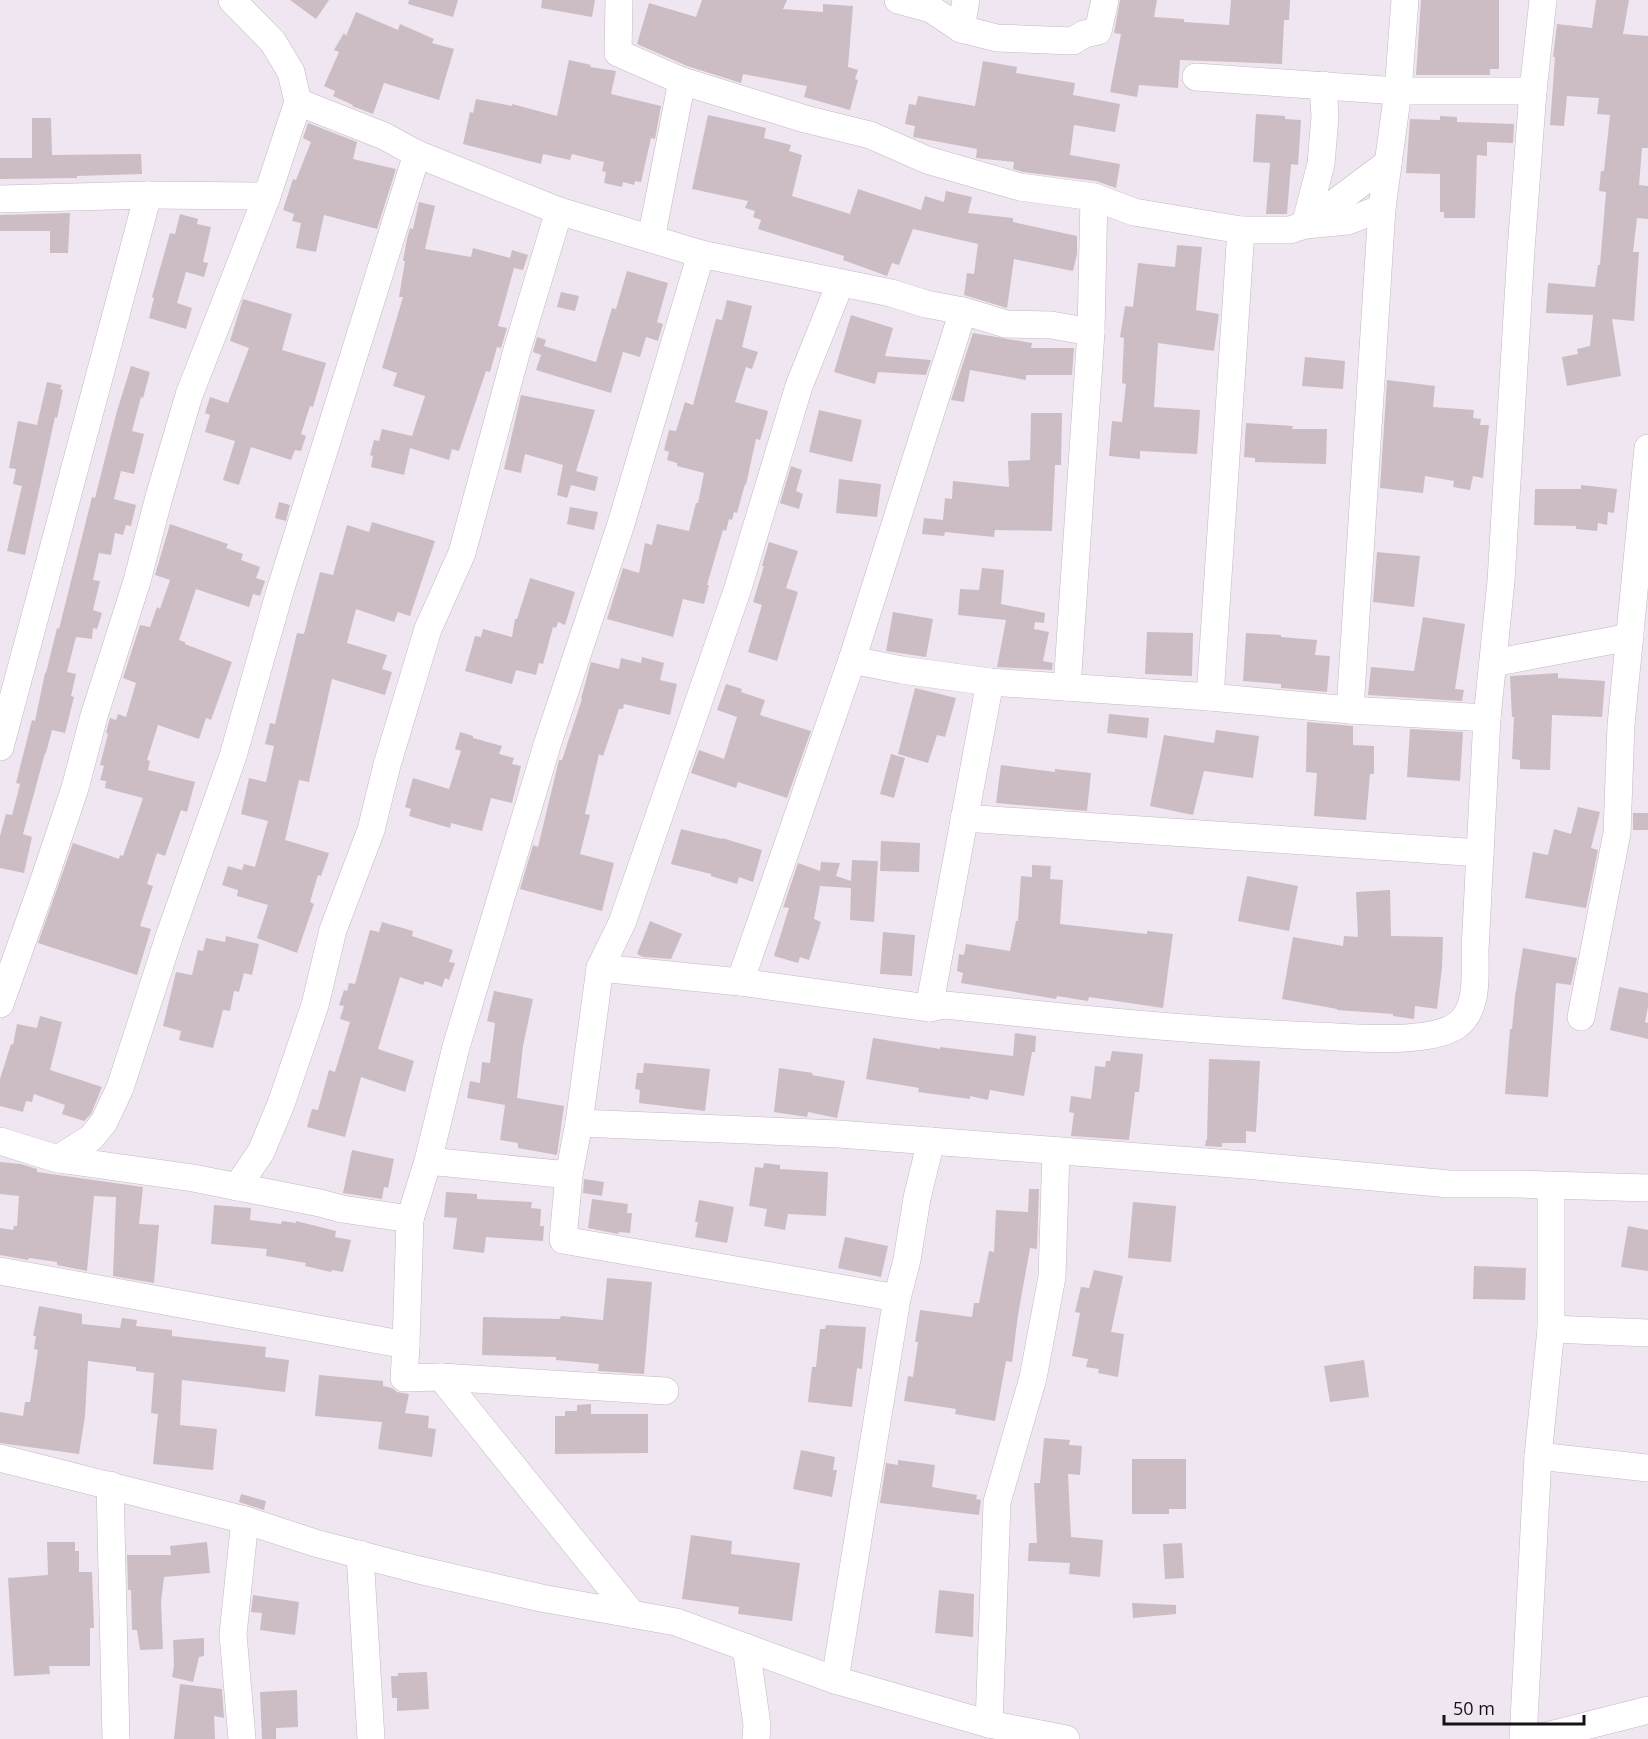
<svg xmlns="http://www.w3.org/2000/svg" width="1648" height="1739" font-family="'Open Sans',sans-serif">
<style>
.building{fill:#cbbdc3}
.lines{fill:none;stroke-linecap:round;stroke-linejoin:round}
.minor-casing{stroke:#c2b8c3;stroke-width:28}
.minor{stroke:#fff;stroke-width:27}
</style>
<rect width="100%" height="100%" fill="#f0e6f1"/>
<g class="building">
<polygon points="290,0 329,0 316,19"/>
<polygon points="409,0 458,0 453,17 408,4"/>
<polygon points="542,0 595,0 592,17 541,8"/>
<polygon points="702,0 787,0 783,9 823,12 823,4 853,6 848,67 858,70 855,79 858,80 850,110 804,97 807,86 743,74 741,83 687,66 637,44 649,3 696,17"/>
<polygon points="1120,0 1157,0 1154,17 1184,19 1184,22 1229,25 1231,0 1290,0 1289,20 1284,20 1282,64 1180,60 1178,88 1139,85 1137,97 1110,92 1121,34 1114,33"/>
<polygon points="1421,0 1499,0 1499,69 1490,69 1490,75 1416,75"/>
<polygon points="1596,0 1629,0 1623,34 1648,36 1648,148 1642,148 1639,185 1648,186 1648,219 1637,218 1633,252 1639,252 1634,321 1612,319 1621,376 1567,386 1562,357 1578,354 1577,349 1590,346 1593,315 1546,313 1548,283 1595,287 1598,265 1600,265 1606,192 1599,191 1601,171 1604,171 1610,115 1597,114 1599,98 1567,96 1564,126 1550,125 1555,57 1553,57 1557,24 1592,28"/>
<polygon points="356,12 398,30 400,24 434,39 432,43 454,49 439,100 384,83 373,114 352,106 353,105 333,96 335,91 324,86 339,52 334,50 344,33 346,36"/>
<polygon points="569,60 591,65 590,67 616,71 611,94 661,106 655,139 651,138 641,182 635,181 634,185 623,182 622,187 604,183 606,172 602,171 604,162 572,154 570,160 543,154 541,164 463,144 470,112 473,113 476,99 512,106 512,104 557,116"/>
<polygon points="983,61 1017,67 1016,73 1075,83 1073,95 1120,104 1115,132 1074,125 1070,155 1120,164 1116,188 1096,181 1023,172 1013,169 1014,162 976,158 977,149 913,137 915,126 905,124 909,104 916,105 918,96 975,106"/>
<polygon points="1256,114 1285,116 1285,119 1301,120 1298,165 1291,164 1287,214 1266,214 1270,163 1253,162"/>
<polygon points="708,115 766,128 764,138 791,145 789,151 802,155 792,196 850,214 858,189 921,210 925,196 944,202 946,191 972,197 968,213 1013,218 1013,222 1077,236 1077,254 1073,271 1014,259 1007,308 964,295 967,273 974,274 978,244 913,229 899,265 892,263 887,276 843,260 844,256 758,229 761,220 753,217 755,211 745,208 748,201 692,189"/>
<polygon points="1440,116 1457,117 1457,122 1514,124 1513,143 1487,142 1487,156 1477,155 1475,218 1444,218 1444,212 1440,212 1440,174 1406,173 1410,119 1440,120"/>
<polygon points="32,118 51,118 52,155 141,154 142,174 77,176 77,178 0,179 0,158 32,158"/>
<polygon points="308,123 357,142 353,159 396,169 377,229 324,215 316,252 296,248 301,223 292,221 294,214 283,210 293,179 296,180 311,142 303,138"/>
<polygon points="419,202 435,206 425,249 471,257 473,248 510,258 512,250 528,255 523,270 514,268 498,326 507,328 501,348 497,347 490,372 486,371 459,451 452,449 449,460 410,448 404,475 371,467 373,456 370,455 374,440 379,441 382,429 412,436 425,396 393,386 397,373 382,368 403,297 399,297 405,261 403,261 407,239 410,228 413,229"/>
<polygon points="70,213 68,253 50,253 50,231 0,231 0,215"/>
<polygon points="180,214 198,219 197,224 211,227 203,262 208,263 204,277 186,272 177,303 192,308 186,329 149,318 154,298 152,297 170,233 175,234"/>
<polygon points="1177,245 1202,247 1196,310 1219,314 1214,351 1158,343 1154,407 1200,410 1197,454 1140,451 1140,459 1109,456 1112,421 1122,422 1126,384 1122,383 1124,338 1120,337 1125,306 1133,307 1138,263 1175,267"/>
<polygon points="627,271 668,283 657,322 663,324 658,341 646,337 640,357 623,352 611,393 536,370 541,355 533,352 537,337 546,340 544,346 596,362 612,308 616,309"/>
<polygon points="561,292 579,296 575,311 557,307"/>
<polygon points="243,299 292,314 282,350 326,363 313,407 310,406 301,434 306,436 301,451 295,450 291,460 251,447 239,485 223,480 235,441 205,432 210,415 205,413 210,397 228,403 249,348 230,341"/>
<polygon points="727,300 752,306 742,347 758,352 752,369 746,367 735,402 768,411 767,416 760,440 756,439 746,485 745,484 737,513 734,512 732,520 729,519 726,531 723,530 707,585 709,585 704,604 683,599 673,637 607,619 623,568 639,573 645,543 652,545 657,524 689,531 696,503 698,503 704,473 677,466 677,463 667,460 669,452 664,450 669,430 676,431 685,402 693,405 716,319 722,320"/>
<polygon points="851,315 893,328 885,356 931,360 926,375 878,372 875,384 834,372"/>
<polygon points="973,333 1032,343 1031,348 1074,348 1072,375 1026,375 1026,380 970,370 964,402 951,400"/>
<polygon points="1305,357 1345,361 1343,389 1302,386"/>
<polygon points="131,366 150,372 143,398 141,397 132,431 144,434 134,474 121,471 114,499 136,505 131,526 126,525 123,535 115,533 111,555 99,553 93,580 100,581 93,610 102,613 97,629 93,628 92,639 76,637 67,672 76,674 71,696 74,697 65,733 52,730 46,753 45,753 23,834 32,837 24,873 0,868 0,836 6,814 12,815 16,800 20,784 16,783 32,720 35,721 45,673 46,673 57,628 59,629 92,497 95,498 117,411"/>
<polygon points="1387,380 1435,386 1433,407 1474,410 1473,418 1481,419 1480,425 1489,425 1483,478 1473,476 1470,490 1453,487 1454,481 1425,476 1423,493 1380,488"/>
<polygon points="47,382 62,385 60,389 63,390 57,418 55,417 25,555 7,551 22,486 13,484 16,469 9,468 18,421 37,425"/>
<polygon points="521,395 595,410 576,471 598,477 595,491 571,485 567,498 557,495 563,465 525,454 521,473 504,469"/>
<polygon points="819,410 862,420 852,462 809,452"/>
<polygon points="1031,413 1062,413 1061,465 1055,465 1052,531 995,530 994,537 945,532 944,536 922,534 924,518 943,520 945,498 952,499 953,481 1009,487 1008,461 1030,460"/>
<polygon points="1246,423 1293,426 1292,429 1327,429 1326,464 1255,462 1255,458 1244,457"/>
<polygon points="791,466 802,470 796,491 803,494 799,509 780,503"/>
<polygon points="839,479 881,484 877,517 836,513"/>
<polygon points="1581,485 1617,489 1614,513 1608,512 1607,525 1598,523 1597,531 1576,529 1576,526 1534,525 1535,489 1581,489"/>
<polygon points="279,502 290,505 286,521 275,518"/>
<polygon points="570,507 598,512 594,530 567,524"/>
<polygon points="372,522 435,541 410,616 398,612 394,622 356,609 347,643 387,655 382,669 392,672 385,695 332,679 309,782 299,780 285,840 329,853 321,876 318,875 310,902 314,904 297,953 257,938 268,905 237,896 238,890 222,885 228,866 242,870 244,864 255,867 268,821 241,814 249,778 266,782 274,746 265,744 270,723 275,724 297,633 304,634 320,572 333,575 347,525 369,532"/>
<polygon points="170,524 228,544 226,548 243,554 241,560 260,567 256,578 265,581 260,596 253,594 249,607 196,589 179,640 185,642 185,644 232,662 211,720 206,718 199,739 158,725 147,760 150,761 148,770 195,782 187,812 181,810 165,856 157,853 147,884 153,886 140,926 151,929 137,975 38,943 73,843 119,859 120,855 123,856 143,798 105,788 106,781 100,780 104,766 100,765 108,734 106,733 110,718 116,720 118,714 126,717 136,683 123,678 140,625 150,627 157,607 160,609 170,580 155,575"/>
<polygon points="769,542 798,551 786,588 798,592 777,661 748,652 762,605 753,602 764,566 762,566"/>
<polygon points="1377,552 1420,556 1414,607 1373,602"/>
<polygon points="982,568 1004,570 1001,604 1045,613 1044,623 1035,622 1034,629 1049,632 1043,661 1053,663 1052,670 997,667 1006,620 958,615 960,589 979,590"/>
<polygon points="530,578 575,592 565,625 558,622 556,628 553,627 543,664 539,663 536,675 516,670 512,684 465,671 475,636 481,637 483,629 512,637 515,619 517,619"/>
<polygon points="893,612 933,619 926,657 886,651"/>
<polygon points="1423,617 1465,624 1455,689 1464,690 1462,701 1368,695 1371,667 1414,671"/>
<polygon points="1147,632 1193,633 1192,676 1145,674"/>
<polygon points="1246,633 1281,635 1281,637 1317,640 1315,655 1330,656 1327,692 1281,688 1281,684 1243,681"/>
<polygon points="642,657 664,663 660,680 677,684 670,715 624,704 623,709 619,709 603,756 599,754 585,814 590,815 580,854 614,863 602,911 520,889 533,845 538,847 559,760 562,760 582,699 581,699 591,662 619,669 621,658 641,663"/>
<polygon points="1558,673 1558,678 1605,681 1602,717 1552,715 1550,770 1520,769 1520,760 1512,759 1514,717 1512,717 1510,676"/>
<polygon points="726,684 742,689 741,692 765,700 760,715 811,731 787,798 738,782 736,788 691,773 699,750 724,759 737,717 717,710"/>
<polygon points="915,688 956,698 945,737 937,735 928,763 898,754"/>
<polygon points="1109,714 1149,718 1147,738 1107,733"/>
<polygon points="1307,722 1353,726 1353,745 1374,746 1374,774 1370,774 1366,820 1314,816 1317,773 1306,772"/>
<polygon points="1410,729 1463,732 1460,781 1407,777"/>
<polygon points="1216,730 1259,736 1253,778 1204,771 1193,815 1150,806 1164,735 1214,743"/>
<polygon points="460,732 473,736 473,738 502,746 499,754 514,758 512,764 521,766 512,803 491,798 482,831 451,823 450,828 409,816 411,809 405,807 413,778 449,789 461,751 455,749"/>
<polygon points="891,754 905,758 894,798 880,794"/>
<polygon points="1001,765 1055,772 1055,769 1091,773 1087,811 996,803"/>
<polygon points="1578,807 1600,812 1591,848 1598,850 1586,908 1525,898 1533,852 1548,855 1554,829 1571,834"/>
<rect x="1633" y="813" width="15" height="17"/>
<polygon points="681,829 722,839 722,838 762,850 753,882 739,877 737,884 711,876 711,874 671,864"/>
<polygon points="881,841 920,843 919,872 880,871"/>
<polygon points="852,860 878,861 874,922 850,920 851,888 820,886 814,919 821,922 809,960 800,957 798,963 774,956 789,908 783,907 784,905 798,863 820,871 821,862 840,863 836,876 851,881"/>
<polygon points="1032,865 1051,866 1050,879 1063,880 1060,924 1147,934 1147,931 1173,934 1163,1008 1089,997 1088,1001 1057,996 1056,999 961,983 963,973 957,971 959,954 964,955 966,944 1010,951 1016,921 1018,921 1021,876 1032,877"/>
<polygon points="1247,876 1298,886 1289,931 1238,921"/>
<polygon points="1390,890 1391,936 1443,937 1442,967 1437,1009 1415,1006 1414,1019 1393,1016 1393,1014 1337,1010 1337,1009 1282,999 1293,937 1343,946 1344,936 1358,937 1356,892"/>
<polygon points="650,921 682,934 671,959 643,957 637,954"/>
<polygon points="382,922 413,931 412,936 453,950 449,962 455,963 449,980 445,978 442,987 425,981 423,985 400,977 378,1049 414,1061 405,1092 361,1077 345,1137 307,1127 312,1109 318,1110 329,1070 335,1072 350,1022 340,1019 344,1006 339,1005 344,990 347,991 349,983 355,984 370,930 379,932"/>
<polygon points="883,932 915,935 912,976 880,974"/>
<polygon points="226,936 259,944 252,975 244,973 239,992 234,991 230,1011 223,1010 213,1048 179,1040 181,1031 163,1026 176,972 192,975 198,950 203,951 206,938 225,942"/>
<polygon points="1523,948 1577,958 1571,985 1556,983 1548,1097 1505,1094 1510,1029 1512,1029 1515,996"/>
<polygon points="1619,987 1648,993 1648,1007 1645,1022 1648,1023 1648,1039 1610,1030"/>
<polygon points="494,991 533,999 523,1046 517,1098 564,1106 557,1155 518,1148 518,1143 500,1140 505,1105 467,1098 470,1081 480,1083 482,1062 490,1063 495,1023 487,1021"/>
<polygon points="40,1016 62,1022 50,1070 102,1087 91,1114 84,1121 62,1114 65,1105 34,1094 32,1102 26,1101 23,1112 0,1106 0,1079 11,1044 13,1045 17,1024 37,1028"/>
<polygon points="1015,1033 1036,1036 1035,1052 1032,1052 1024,1096 990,1090 988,1100 970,1096 970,1099 918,1092 919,1088 866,1079 873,1038 940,1049 940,1047 1013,1056"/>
<polygon points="1112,1051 1143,1054 1139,1092 1135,1092 1129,1140 1071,1136 1074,1113 1069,1112 1071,1096 1091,1099 1095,1066 1105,1067 1106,1061 1110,1061"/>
<polygon points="1209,1059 1260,1061 1256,1132 1246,1131 1246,1143 1222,1143 1222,1147 1205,1146 1206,1140 1207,1140"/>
<polygon points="644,1063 710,1069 705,1111 639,1103 640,1090 635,1089 637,1073 643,1073"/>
<polygon points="779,1068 813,1073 812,1075 845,1081 837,1118 808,1112 807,1117 774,1112"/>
<polygon points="352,1150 394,1159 388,1188 384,1187 382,1199 343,1193"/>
<polygon points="0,1162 21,1164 37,1169 37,1172 143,1187 139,1224 159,1225 154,1283 113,1276 116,1197 94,1196 87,1271 57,1265 57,1262 29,1258 28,1260 0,1255 0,1228 13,1230 14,1226 17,1226 19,1196 0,1194"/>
<polygon points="764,1163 780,1165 780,1169 828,1172 826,1216 788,1214 785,1230 764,1226 767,1209 749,1206 755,1167 763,1168"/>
<polygon points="584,1179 604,1182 602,1196 583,1193"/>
<polygon points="1029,1189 1039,1189 1037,1249 1030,1248 1018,1315 1012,1362 1006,1361 995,1421 955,1414 956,1409 904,1401 908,1376 913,1377 918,1342 915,1342 920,1310 972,1317 974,1303 979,1303 989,1251 994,1252 996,1210 1028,1212"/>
<polygon points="446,1192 477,1194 477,1199 532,1202 531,1208 541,1209 540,1226 544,1226 543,1241 486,1237 484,1253 453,1249 457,1218 444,1217"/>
<polygon points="592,1199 628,1204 627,1213 632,1213 630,1233 619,1232 618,1234 588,1228"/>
<polygon points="699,1200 734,1207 727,1243 695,1237 698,1222 695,1222"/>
<polygon points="1133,1202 1176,1206 1171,1262 1128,1258"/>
<polygon points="214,1205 251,1208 250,1220 281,1224 282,1221 296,1223 296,1221 336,1231 335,1237 351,1240 343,1272 332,1270 331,1272 305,1266 306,1263 266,1256 267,1249 211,1244"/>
<polygon points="1628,1226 1648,1230 1648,1271 1621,1267"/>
<polygon points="845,1237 888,1246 881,1277 838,1268"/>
<polygon points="1474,1266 1526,1268 1525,1300 1473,1299"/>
<polygon points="1094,1270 1123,1276 1111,1332 1124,1334 1118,1377 1098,1373 1099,1369 1086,1367 1088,1359 1072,1356 1080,1313 1075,1312 1081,1287 1089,1288"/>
<polygon points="607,1278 652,1282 644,1374 598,1371 599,1364 556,1360 556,1357 482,1355 483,1317 560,1319 561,1316 603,1320"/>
<polygon points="39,1306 82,1314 82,1324 120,1328 122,1318 137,1320 136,1326 172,1330 172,1336 266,1347 265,1357 289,1360 285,1392 182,1380 180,1425 217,1429 213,1470 153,1464 158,1414 151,1413 154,1373 136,1371 136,1367 88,1361 85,1416 79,1454 0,1443 0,1412 23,1416 25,1402 30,1402 38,1350 34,1349 36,1336 33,1336"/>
<polygon points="826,1325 866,1327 862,1369 857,1368 852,1407 808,1402 812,1367 816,1367 820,1329 825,1329"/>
<polygon points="1364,1360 1369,1397 1330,1402 1324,1366"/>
<polygon points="319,1375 383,1381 383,1386 392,1388 397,1392 409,1394 405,1413 429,1416 428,1428 436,1429 432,1457 378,1449 382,1422 315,1416"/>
<polygon points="591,1404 591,1414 648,1414 648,1453 555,1454 555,1416 565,1416 565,1411 577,1411 577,1405"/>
<polygon points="1044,1438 1070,1440 1069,1445 1082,1446 1080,1475 1068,1474 1071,1537 1103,1540 1100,1577 1069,1574 1070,1563 1028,1561 1029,1543 1037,1543 1034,1483 1040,1483"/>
<polygon points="801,1450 835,1457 833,1470 837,1470 832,1497 793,1489"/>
<polygon points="1132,1459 1186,1459 1186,1509 1169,1509 1169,1514 1132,1514"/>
<polygon points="898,1460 935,1465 932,1487 977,1495 976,1499 981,1500 979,1515 880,1503 886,1463 898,1465"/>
<polygon points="241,1494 266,1501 264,1510 239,1502"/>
<polygon points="691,1535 732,1541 731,1554 800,1563 792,1621 738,1614 739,1607 682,1599"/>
<polygon points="47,1542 75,1542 75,1551 79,1551 79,1572 92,1572 94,1628 90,1628 90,1666 49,1666 50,1674 14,1676 8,1578 48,1575"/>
<polygon points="207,1542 210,1573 164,1577 161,1602 163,1649 140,1650 137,1630 132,1630 131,1590 128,1590 127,1555 171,1555 170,1546"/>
<polygon points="1182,1543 1184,1578 1165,1579 1163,1544"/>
<polygon points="939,1590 974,1594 973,1637 935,1633"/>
<polygon points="253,1595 299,1602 295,1635 260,1630 262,1613 251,1612"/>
<polygon points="1132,1603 1176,1605 1176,1614 1133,1618"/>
<polygon points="204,1638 204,1656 199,1657 193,1682 172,1677 174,1666 173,1640"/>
<polygon points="427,1672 429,1709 397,1711 397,1698 392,1698 391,1676 398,1676 398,1673"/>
<polygon points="180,1684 222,1689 224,1718 214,1716 215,1739 174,1739"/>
<polygon points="297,1690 298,1727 276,1728 276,1739 262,1739 260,1692"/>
</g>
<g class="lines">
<g class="minor-casing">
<g id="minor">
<polyline points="619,0 618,53 682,81 805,119 870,135 927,160 1020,187 1094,197 1134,212 1241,230 1290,230 1305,225 1348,221 1382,208"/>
<polyline points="898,0 931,9 961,29 997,38 1073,41 1084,34 1098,31 1105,0"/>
<polyline points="961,29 966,0"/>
<polyline points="1196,77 1398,91 1533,91"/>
<polyline points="298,102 384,136 417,154 559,211 701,254 891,293 926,304 963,311 1006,324 1051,325 1091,332 1067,687"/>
<polyline points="148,195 267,196"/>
<polyline points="0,199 148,195 0,747"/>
<polyline points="1305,225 1321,164 1325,117 1323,85"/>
<polyline points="1305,225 1388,163"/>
<polyline points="651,239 682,81"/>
<polyline points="840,284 799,386 738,588 622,923 600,968 579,1123 569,1175 563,1240 897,1298"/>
<polyline points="1091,332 1094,197"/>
<polyline points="852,660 902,670 990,682 1210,697 1350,710 1487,718"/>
<polyline points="1493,663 1630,637"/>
<polyline points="1210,697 1241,230"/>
<polyline points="1350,710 1382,208 1398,91 1405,0"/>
<polyline points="964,818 1480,853"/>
<path d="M600,968L740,982L929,1008L945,1005C1069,1018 1192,1031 1316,1036C1351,1037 1426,1045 1456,1026C1479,1011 1475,974 1475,950L1487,718L1501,581L1521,250L1533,91L1543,0"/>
<polyline points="740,982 852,660 963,311"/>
<polyline points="0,1004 41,889 75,788 94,716 137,581 159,497 189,395 267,196 298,102 291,72 273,42 232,0"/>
<polyline points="929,1008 990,682"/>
<polyline points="1581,1017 1617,833 1621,725 1648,448"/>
<polyline points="579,1123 839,1134 1245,1165 1449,1184 1514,1184 1648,1188"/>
<polyline points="0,1141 58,1159 193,1178 320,1203 342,1209 410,1219 428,1161 569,1175"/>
<polyline points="58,1159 91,1138 104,1122 120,1088 170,934 233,756 280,591 417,154"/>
<polyline points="428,1161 456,1047 548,742 621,524 701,254"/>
<polyline points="237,1187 261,1152 281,1104 315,1005 333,930 371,830 387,765 428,629 462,553 517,350 559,211"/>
<polyline points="0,1271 406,1345 410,1219"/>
<polyline points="1551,1329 1648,1333"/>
<polyline points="406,1345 404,1378 441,1377 632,1614"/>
<polyline points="441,1377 665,1391"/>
<polyline points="1538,1456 1648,1468"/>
<polyline points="0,1458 245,1520 315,1543 419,1570 541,1598 676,1622 835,1680 989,1724 1066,1739"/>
<polyline points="110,1485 116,1739"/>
<polyline points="360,1554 371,1739"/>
<polyline points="746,1647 757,1725 756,1739"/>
<polyline points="835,1680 897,1298 907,1260 917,1198 931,1141"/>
<polyline points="989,1724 997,1502 1033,1378 1052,1277 1056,1151"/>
<polyline points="242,1739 233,1634 245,1520"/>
<polyline points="1523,1739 1538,1456 1551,1329 1551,1186"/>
<polyline points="1534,1739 1648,1710"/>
</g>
</g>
<use href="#minor" class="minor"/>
</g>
<path d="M1444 1715v9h140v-9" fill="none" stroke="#161317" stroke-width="3"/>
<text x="1453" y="1715" font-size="18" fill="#161317" stroke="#f0e6f1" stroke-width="4.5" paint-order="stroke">50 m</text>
</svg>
